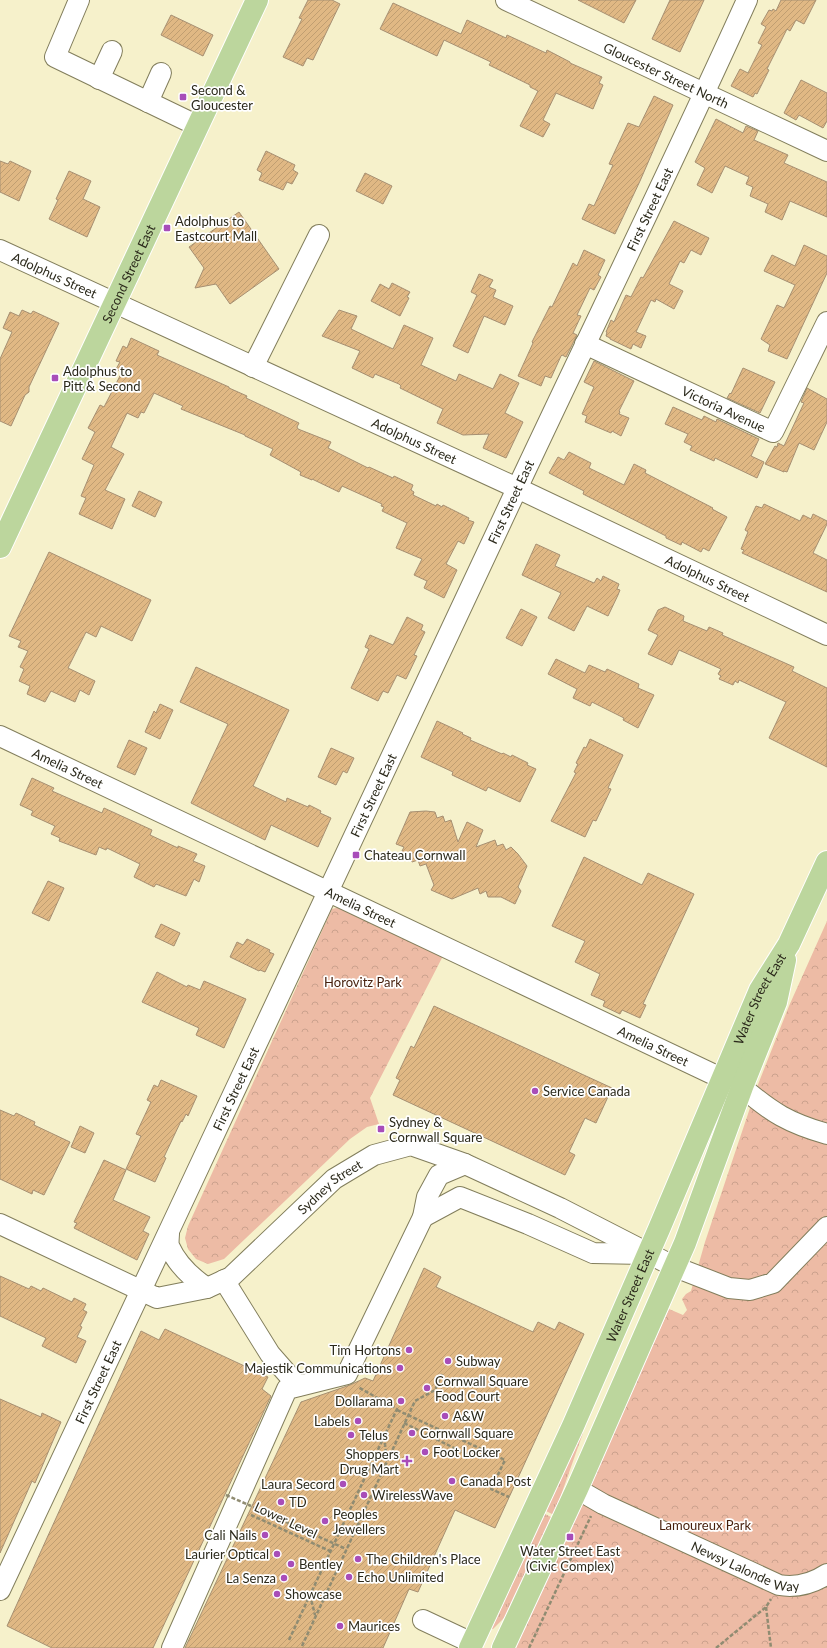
<svg xmlns="http://www.w3.org/2000/svg" width="827" height="1648" font-family="Lato,sans-serif">
<style>
.grass{fill:url(#grass-tufts)}
.park{fill:url(#park-crowns)}
.building{fill:url(#building-hatch);stroke:#a68f72}
.lines{fill:none;stroke-linecap:round;stroke-linejoin:round}
.minor-casing{stroke:#827e5c;stroke-width:22}
.major-casing{stroke:#fff;stroke-width:24}
.path{stroke:#908c72;stroke-width:2.5;stroke-dasharray:4 2;stroke-linecap:butt}
.minor{stroke:#fff;stroke-width:20}
.major{stroke:#bcd69d;stroke-width:22}
.path-bridge{stroke:#908c72;stroke-width:2.5;stroke-dasharray:4 2;stroke-linecap:butt}
.poi-dot{fill:#a84db9;stroke:#fff;stroke-width:1.5}
.labels{text-anchor:middle;dominant-baseline:central;stroke-width:3.5;stroke-linejoin:round;paint-order:stroke}
.street-label{font-size:13px;fill:#2b291b;stroke:#fff}
.poi-label{font-size:13px;fill:#2b291b;stroke:#fff;text-anchor:start}
.park-label{font-size:13px;fill:#451e0b;stroke:#fff}
</style>
<defs>
<pattern id="grass-tufts" width="24" height="20" patternUnits="userSpaceOnUse"><rect width="24" height="20" fill="#edbba5"/><path d="M3 7l-1-3M5 7V3M7 7l1-3M15 17l-1-3M17 17v-4M19 17l1-3" fill="none" stroke="#cba18d"/></pattern>
<pattern id="park-crowns" width="20" height="18" patternUnits="userSpaceOnUse"><rect width="20" height="18" fill="#edbba5"/><path d="M2 6a3 3 0 1 1 6 0M12 15a3 3 0 1 1 6 0" fill="none" stroke="#cba18d"/></pattern>
<pattern id="building-hatch" width="6" height="6" patternUnits="userSpaceOnUse"><rect width="6" height="6" fill="#e0b884"/><path d="M-1 1l2-2M0 6l6-6M5 7l2-2" fill="none" stroke="#c09e71"/></pattern>
</defs>
<rect width="100%" height="100%" fill="#f6f1cb"/>
<g class="grass">
<polygon points="580,1432 583,1433 554,1515 544,1510"/>
<polygon points="543,1513 553,1518 507,1615 493,1629 491,1629"/>
</g>
<g class="park">
<polygon points="344,906 444,954 370,1098 379,1124 367,1127 350,1139 224,1259 208,1264 196,1259 188,1249 185,1238 188,1226 332,909"/>
<polygon points="827,921 827,1648 514,1648 600,1463 669,1309 683,1315 687,1310 682,1299 686,1294 691,1291 705,1242 757,1087 789,1006"/>
</g>
<g class="building">
<polygon points="308,0 332,0 340,4 313,60 307,58 303,66 283,57 302,19 299,18"/>
<polygon points="578,0 636,0 624,23"/>
<polygon points="670,0 704,0 680,52 652,39"/>
<polygon points="781,0 816,0 804,24 796,20 790,31 787,29 767,69 769,70 757,94 755,93 753,97 731,86 740,69 748,73 762,45 758,43 766,27 761,24 769,10 772,11 773,9 776,11"/>
<polygon points="393,3 461,34 467,20 506,38 507,35 546,53 547,50 570,62 570,63 602,77 599,83 603,85 593,109 556,93 543,120 550,124 543,137 520,126 538,91 530,87 530,85 489,65 491,62 444,40 437,56 380,29"/>
<polygon points="171,15 213,35 203,56 161,35"/>
<polygon points="801,80 827,93 827,121 823,128 799,115 796,120 784,113"/>
<polygon points="654,96 673,105 640,181 615,234 582,219 589,204 594,206 613,165 609,164 628,123 639,127"/>
<polygon points="716,119 743,133 746,126 758,131 754,140 788,155 784,163 827,182 827,217 790,201 782,220 765,212 768,204 750,196 753,187 746,184 749,177 725,166 712,193 697,185 705,168 695,162"/>
<polygon points="266,151 295,165 293,170 298,173 292,184 287,182 283,190 259,180 262,173 257,170"/>
<polygon points="0,161 8,164 10,161 31,171 19,201 0,192"/>
<polygon points="69,171 91,181 83,199 100,207 87,237 49,219 58,200 56,199"/>
<polygon points="365,173 392,186 383,204 356,191"/>
<polygon points="239,212 279,269 230,304 216,284 195,288 204,268 189,247"/>
<polygon points="674,221 709,238 701,255 691,250 684,263 680,261 669,284 683,291 674,309 656,299 655,302 651,300 636,332 646,336 641,348 633,344 631,349 610,339 610,338 606,336 607,332 606,332 611,320 614,322 626,295 631,297 641,277 643,278"/>
<polygon points="804,245 827,256 827,273 787,359 768,351 770,345 761,339 777,305 784,308 795,285 764,271 772,255 795,266"/>
<polygon points="584,250 605,260 598,275 601,277 594,290 590,288 577,315 581,316 573,333 577,335 566,357 562,355 561,356 551,378 545,376 541,386 518,376 533,343 532,342 550,306 552,307 573,263 577,266"/>
<polygon points="479,274 493,280 489,287 496,290 493,297 513,306 505,325 484,316 468,353 453,346 477,295 471,292"/>
<polygon points="392,283 410,292 407,297 409,298 400,316 371,301 380,284 389,289"/>
<polygon points="22,310 31,314 33,311 59,323 29,387 29,392 25,395 11,426 0,421 0,359 12,332 3,328 10,312 19,316"/>
<polygon points="339,310 357,316 351,329 393,349 404,325 433,338 421,365 456,381 459,374 493,389 500,374 519,383 505,413 523,422 506,458 483,448 489,434 463,435 437,423 443,409 400,388 401,386 399,384 375,374 373,378 352,368 360,351 322,336"/>
<polygon points="131,338 159,351 157,355 229,387 229,388 247,396 246,398 299,423 297,427 298,429 331,442 328,448 368,468 369,467 393,478 394,476 413,485 411,490 414,492 413,495 436,506 437,504 442,507 443,505 469,518 468,520 474,522 464,544 458,541 446,564 457,570 444,598 424,588 427,581 414,575 422,559 396,548 407,523 382,511 384,507 381,506 382,504 342,486 339,492 312,479 312,480 300,475 301,472 270,455 273,449 245,436 245,435 181,409 183,406 154,393 144,413 141,412 138,418 127,413 111,447 124,454 105,490 125,499 112,529 79,514 86,498 81,496 94,465 82,459 95,432 88,428 100,405 104,407 122,372 116,369 120,362 116,361 123,346 127,348"/>
<polygon points="594,361 634,381 619,411 620,412 619,414 629,418 621,436 612,431 611,433 585,422 587,416 582,414 594,387 584,382"/>
<polygon points="743,368 775,382 760,413 727,398 730,393 731,394"/>
<polygon points="807,388 827,399 827,422 814,450 799,443 787,472 784,471 784,472 765,464 775,446 777,447 778,443 784,446 804,403 801,402"/>
<polygon points="673,407 702,420 704,416 716,422 717,419 759,439 751,456 764,462 757,478 715,458 714,461 690,450 692,446 684,442 688,434 665,424"/>
<polygon points="569,452 591,463 589,468 624,485 634,464 646,470 645,473 713,508 712,509 727,517 709,551 703,548 701,552 682,542 681,545 666,538 666,536 583,494 584,491 549,473 558,457 564,460"/>
<polygon points="139,491 162,502 155,517 132,506"/>
<polygon points="764,504 800,521 803,515 811,519 813,514 827,521 827,524 813,553 827,560 827,592 742,553 744,550 741,549 748,532 745,530 756,506 762,508"/>
<polygon points="536,544 560,555 555,566 594,583 597,578 601,581 603,576 619,584 617,589 620,590 618,595 608,616 587,606 574,631 548,618 561,593 522,575"/>
<polygon points="49,552 151,600 132,641 101,626 96,637 86,632 68,668 95,681 89,695 80,690 75,702 51,691 45,702 27,694 30,686 19,681 24,669 20,667 28,651 18,647 21,641 9,636"/>
<polygon points="665,607 684,616 683,621 707,631 709,627 723,633 722,635 794,667 792,671 827,688 827,767 769,738 786,702 739,680 738,683 735,681 733,685 719,679 721,676 718,674 721,669 679,650 672,665 648,654 658,635 648,630 658,610"/>
<polygon points="521,609 537,617 522,646 506,638"/>
<polygon points="407,617 423,625 421,630 425,632 414,655 417,656 406,679 397,675 388,693 383,691 378,701 351,688 369,649 365,647 370,635 393,645"/>
<polygon points="556,659 585,673 589,665 605,672 607,669 639,684 638,688 654,695 638,728 623,720 624,718 592,702 590,706 573,698 577,689 548,674"/>
<polygon points="196,667 289,710 253,786 286,802 287,798 308,807 309,805 321,811 320,813 331,818 318,847 271,825 265,840 191,803 228,724 180,702"/>
<polygon points="160,704 173,710 160,739 145,732 154,711 156,713"/>
<polygon points="437,721 463,733 462,734 471,738 470,740 502,754 503,753 511,757 512,755 528,763 527,765 536,769 520,802 488,787 486,791 452,775 453,772 421,757"/>
<polygon points="590,739 623,755 608,788 611,789 596,821 593,820 585,837 551,821 576,773 574,772 578,764 576,763 584,747 586,748"/>
<polygon points="129,740 147,748 135,775 117,767"/>
<polygon points="331,748 354,758 347,773 343,771 336,785 318,777"/>
<polygon points="32,778 54,788 52,791 102,813 104,808 152,830 150,835 178,848 178,846 197,854 193,861 205,866 199,882 194,879 186,896 156,884 154,887 134,877 140,864 107,848 106,850 99,847 96,855 59,841 60,838 51,834 55,826 31,815 33,811 20,805"/>
<polygon points="426,811 435,812 437,818 443,816 445,822 451,820 458,842 467,822 483,830 476,847 495,840 497,846 503,844 506,850 511,847 518,854 527,866 518,887 521,891 515,904 501,897 488,897 486,891 480,894 478,888 452,899 431,890 434,885 426,864 420,866 418,860 412,862 402,851 404,847 396,844 410,812"/>
<polygon points="584,857 642,885 648,873 694,894 643,1004 646,1005 640,1018 622,1010 620,1014 603,1006 605,1001 591,995 600,974 575,962 585,941 552,926"/>
<polygon points="48,881 64,888 49,921 32,913"/>
<polygon points="161,924 180,933 174,946 155,937"/>
<polygon points="247,939 270,950 269,952 274,954 265,972 260,970 259,971 230,957 237,942 243,945"/>
<polygon points="157,972 187,987 188,985 200,990 204,981 246,999 224,1048 196,1035 199,1028 142,1002"/>
<polygon points="434,1006 612,1088 596,1123 585,1118 569,1152 575,1155 565,1175 393,1095 400,1080 396,1078 411,1046 414,1048"/>
<polygon points="161,1080 197,1096 188,1116 186,1114 182,1122 181,1121 164,1157 166,1158 155,1182 126,1169 141,1136 136,1134 151,1102 147,1100 154,1085 158,1087"/>
<polygon points="0,1110 14,1116 16,1113 35,1122 34,1125 70,1142 44,1195 33,1190 32,1194 0,1179"/>
<polygon points="80,1126 94,1133 85,1153 71,1147"/>
<polygon points="104,1160 126,1170 113,1200 150,1217 143,1231 149,1234 137,1260 74,1228 77,1223 74,1222"/>
<polygon points="424,1268 441,1277 436,1287 533,1332 538,1322 555,1330 559,1322 584,1334 495,1528 455,1510 418,1592 409,1589 383,1648 185,1648 301,1402 350,1385 365,1378 373,1381"/>
<polygon points="0,1276 29,1289 31,1286 41,1291 43,1288 72,1302 74,1298 86,1304 83,1310 87,1312 80,1326 82,1327 77,1337 86,1341 76,1363 42,1346 46,1338 0,1316"/>
<polygon points="165,1329 268,1377 262,1389 271,1396 153,1648 52,1648 7,1626 141,1331 159,1340"/>
<polygon points="0,1399 41,1417 42,1413 61,1422 35,1483 32,1481 0,1553"/>
</g>
<g class="lines">
<g class="minor-casing">
<g id="minor">
<polyline points="79,0 55,57 198,126"/>
<path id="s1" d="M506,0L827,151"/>
<polyline points="99,79 112,51"/>
<polyline points="148,102 161,73"/>
<path id="s2" d="M0,250L517,488L827,635"/>
<path id="s3" d="M585,344L773,432L827,322"/>
<polyline points="253,367 319,235"/>
<path id="s4" d="M0,736L721,1078"/>
<path d="M742,1087C772,1113 789,1123 827,1134"/>
<polyline points="423,1217 460,1197 528,1224 593,1253 644,1254"/>
<path id="s5" d="M0,1224L157,1298L207,1288L231,1277L334,1179L374,1155L411,1145L465,1164L560,1208L675,1267L729,1288L750,1290L773,1283L827,1227"/>
<path d="M169,1233C169,1237 168,1242 169,1246C177,1264 192,1278 207,1288"/>
<polyline points="224,1280 270,1354 298,1386"/>
<path id="s6" d="M577,1489L603,1504L779,1585C797,1588 812,1584 827,1574"/>
<path id="s7" d="M0,1590C167,1236 333,881 499,527C581,351 667,177 747,0"/>
<polyline points="423,1620 472,1643"/>
<polyline points="172,1648 287,1389 347,1374 423,1217 427,1197 439,1175 465,1164"/>
</g>
</g>
<g class="major-casing">
<g id="major">
<path id="s8" d="M0,547L257,0"/>
<path id="s9" d="M470,1648L573,1426L659,1229L760,990L789,944L827,862"/>
<polyline points="503,1648 577,1489 685,1243 742,1087 776,1002 785,960"/>
</g>
</g>
<g class="path">
<polyline points="397,1410 505,1460 491,1489 509,1497"/>
<polyline points="404,1423 472,1457"/>
<polyline points="384,1437 387,1460"/>
<polyline points="253,1507 346,1549"/>
<polyline points="251,1515 330,1551"/>
<polyline points="310,1595 315,1615"/>
<polyline points="766,1607 771,1648"/>
<polyline points="289,1640 397,1409 358,1387"/>
<polyline points="302,1646 415,1401 435,1390 442,1374"/>
<polyline points="529,1648 591,1516"/>
<polyline points="716,1648 766,1607 771,1599"/>
</g>
<use href="#minor" class="minor"/>
<use href="#major" class="major"/>
<polyline class="path-bridge" points="226,1495 251,1506"/>
</g>
<g class="poi-dot">
<rect x="179" y="93" width="8" height="8" rx="2"/>
<rect x="163" y="224" width="8" height="8" rx="2"/>
<rect x="51" y="374" width="8" height="8" rx="2"/>
<rect x="352" y="851" width="8" height="8" rx="2"/>
<circle cx="535" cy="1091" r="4"/>
<rect x="377" y="1125" width="8" height="8" rx="2"/>
<circle cx="409" cy="1350" r="4"/>
<circle cx="448" cy="1361" r="4"/>
<circle cx="400" cy="1368" r="4"/>
<circle cx="427" cy="1388" r="4"/>
<circle cx="401" cy="1401" r="4"/>
<circle cx="445" cy="1416" r="4"/>
<circle cx="358" cy="1421" r="4"/>
<circle cx="412" cy="1433" r="4"/>
<circle cx="351" cy="1435" r="4"/>
<circle cx="425" cy="1452" r="4"/>
<path d="M405 1455h4v4h4v4h-4v4h-4v-4h-4v-4h4z"/>
<circle cx="452" cy="1481" r="4"/>
<circle cx="343" cy="1484" r="4"/>
<circle cx="364" cy="1495" r="4"/>
<circle cx="281" cy="1502" r="4"/>
<circle cx="325" cy="1521" r="4"/>
<circle cx="265" cy="1535" r="4"/>
<rect x="566" y="1533" width="8" height="8" rx="2"/>
<circle cx="277" cy="1554" r="4"/>
<circle cx="358" cy="1559" r="4"/>
<circle cx="291" cy="1564" r="4"/>
<circle cx="349" cy="1577" r="4"/>
<circle cx="284" cy="1578" r="4"/>
<circle cx="277" cy="1594" r="4"/>
<circle cx="340" cy="1626" r="4"/>
</g>
<g class="labels">
<g class="street-label">
<text stroke="none"><textPath href="#s1" startOffset="177">Gloucester Street North</textPath></text>
<text stroke="none"><textPath href="#s7" startOffset="1526">First Street East</textPath></text>
<text stroke="none"><textPath href="#s8" startOffset="302">Second Street East</textPath></text>
<text stroke="none"><textPath href="#s2" startOffset="60">Adolphus Street</textPath></text>
<text stroke="none"><textPath href="#s3" startOffset="153">Victoria Avenue</textPath></text>
<text stroke="none"><textPath href="#s2" startOffset="456">Adolphus Street</textPath></text>
<text stroke="none"><textPath href="#s7" startOffset="1202">First Street East</textPath></text>
<text stroke="none"><textPath href="#s2" startOffset="780">Adolphus Street</textPath></text>
<text stroke="none"><textPath href="#s4" startOffset="75">Amelia Street</textPath></text>
<text stroke="none"><textPath href="#s7" startOffset="878">First Street East</textPath></text>
<text stroke="none"><textPath href="#s4" startOffset="399">Amelia Street</textPath></text>
<text stroke="none"><textPath href="#s9" startOffset="711">Water Street East</textPath></text>
<text stroke="none"><textPath href="#s4" startOffset="723">Amelia Street</textPath></text>
<text stroke="none"><textPath href="#s7" startOffset="554">First Street East</textPath></text>
<text stroke="none"><textPath href="#s5" startOffset="385">Sydney Street</textPath></text>
<text stroke="none"><textPath href="#s9" startOffset="387">Water Street East</textPath></text>
<text stroke="none"><textPath href="#s7" startOffset="230">First Street East</textPath></text>
<text transform="translate(286 1520) rotate(25)">Lower Level</text>
<text stroke="none"><textPath href="#s6" startOffset="186">Newsy Lalonde Way</textPath></text>
</g>
<g class="poi-label">
<text x="191" y="90">Second &amp;<tspan x="191" dy="15">Gloucester</tspan></text>
<text x="175" y="221">Adolphus to<tspan x="175" dy="15">Eastcourt Mall</tspan></text>
<text x="63" y="371">Adolphus to<tspan x="63" dy="15">Pitt &amp; Second</tspan></text>
<text x="364" y="855">Chateau Cornwall</text>
<text x="543" y="1091">Service Canada</text>
<text x="389" y="1122">Sydney &amp;<tspan x="389" dy="15">Cornwall Square</tspan></text>
<text x="401" y="1350" text-anchor="end">Tim Hortons</text>
<text x="456" y="1361">Subway</text>
<text x="392" y="1368" text-anchor="end">Majestik Communications</text>
<text x="435" y="1381">Cornwall Square<tspan x="435" dy="15">Food Court</tspan></text>
<text x="393" y="1401" text-anchor="end">Dollarama</text>
<text x="453" y="1416">A&amp;W</text>
<text x="350" y="1421" text-anchor="end">Labels</text>
<text x="420" y="1433">Cornwall Square</text>
<text x="359" y="1435">Telus</text>
<text x="433" y="1452">Foot Locker</text>
<text x="399" y="1454" text-anchor="end">Shoppers<tspan x="399" dy="15">Drug Mart</tspan></text>
<text x="460" y="1481">Canada Post</text>
<text x="335" y="1484" text-anchor="end">Laura Secord</text>
<text x="372" y="1495">WirelessWave</text>
<text x="289" y="1502">TD</text>
<text x="333" y="1514">Peoples<tspan x="333" dy="15">Jewellers</tspan></text>
<text x="257" y="1535" text-anchor="end">Cali Nails</text>
<text x="570" y="1551" text-anchor="middle">Water Street East<tspan x="570" dy="15">(Civic Complex)</tspan></text>
<text x="269" y="1554" text-anchor="end">Laurier Optical</text>
<text x="366" y="1559">The Children's Place</text>
<text x="299" y="1564">Bentley</text>
<text x="357" y="1577">Echo Unlimited</text>
<text x="276" y="1578" text-anchor="end">La Senza</text>
<text x="285" y="1594">Showcase</text>
<text x="348" y="1626">Maurices</text>
</g>
<g class="park-label">
<text x="363" y="982">Horovitz Park</text>
<text x="705" y="1525">Lamoureux Park</text>
</g>
</g>
</svg>
